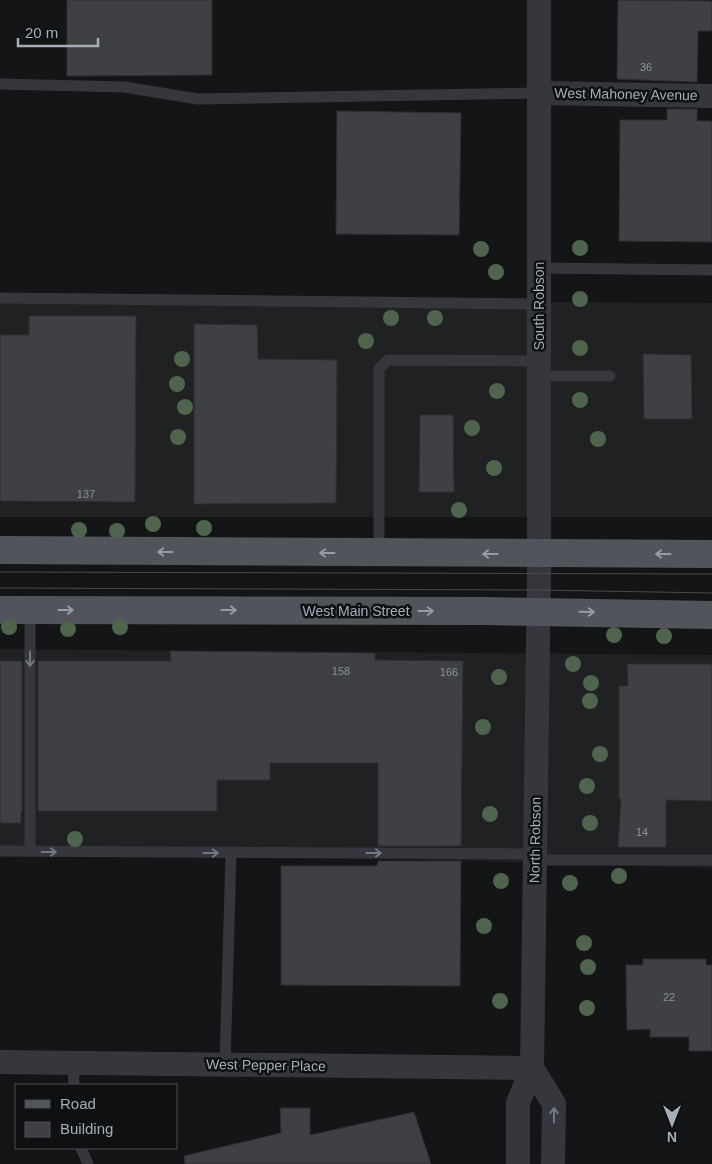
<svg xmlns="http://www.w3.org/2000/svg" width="712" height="1164" font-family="Arial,sans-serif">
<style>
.built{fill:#202123}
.building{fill:#3e4044;stroke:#2e2f33}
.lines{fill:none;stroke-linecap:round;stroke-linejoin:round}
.service{stroke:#35373c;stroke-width:11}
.minor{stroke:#35373c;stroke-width:24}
.primary{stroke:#51555b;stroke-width:28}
.tram{stroke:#484c51;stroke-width:1}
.tree{fill:#4f644d}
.oneway{stroke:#949ca5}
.oneway2{stroke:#737880}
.labels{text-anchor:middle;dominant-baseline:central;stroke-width:5;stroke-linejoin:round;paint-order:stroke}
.number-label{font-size:11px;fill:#8b929b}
.street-label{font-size:14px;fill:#a5aeb8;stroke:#0f1011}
</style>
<rect width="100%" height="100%" fill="#141516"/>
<g class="built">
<polygon points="0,299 712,303 712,517 0,517"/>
<polygon points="0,649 712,655 712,868 0,847"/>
</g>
<g class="building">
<polygon points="67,0 212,0 212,75 67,76"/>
<polygon points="618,0 712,1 712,31 698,31 697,82 617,79"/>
<polygon points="667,109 697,109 697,121 712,121 712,242 619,241 620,120 667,120"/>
<polygon points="337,111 461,113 459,235 336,234"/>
<polygon points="29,316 136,316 135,502 0,501 0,335 29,335"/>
<polygon points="194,324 257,325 258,359 337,360 336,503 194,504"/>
<polygon points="643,354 691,355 692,419 644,419"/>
<polygon points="420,415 453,415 454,492 419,492"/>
<polygon points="170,651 375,653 375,660 463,661 461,846 378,846 378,763 270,763 270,780 217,780 217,811 38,811 38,661 171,661"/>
<polygon points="0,661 22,661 22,811 21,811 21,823 0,823"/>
<polygon points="627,664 712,664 712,801 666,800 666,847 618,847 621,799 619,799 619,686 628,686"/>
<polygon points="378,861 461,861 460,986 281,985 281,866 377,866"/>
<polygon points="643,959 706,959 706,965 712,965 712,1051 689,1051 689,1037 650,1037 650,1029 627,1030 626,965 643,965"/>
<polygon points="280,1108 310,1108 310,1135 414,1112 431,1164 185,1164 184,1156 281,1133"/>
</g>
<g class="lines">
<g class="service">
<polyline points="0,84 124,87 198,99 539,93"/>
<polyline points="539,268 712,270"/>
<polyline points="0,298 539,304"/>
<polyline points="539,376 610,376"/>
<polyline points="379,553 379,369 388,360 539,361"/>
<polyline points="30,610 30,851"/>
<polyline points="0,851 535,854"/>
<polyline points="535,860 712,860"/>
<polyline points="73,1063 74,1085"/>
<polyline points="225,1065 231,853"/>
<polyline points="81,1148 88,1164"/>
</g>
<g class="minor">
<polyline points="539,93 712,96"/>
<polyline points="0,1062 532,1068"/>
<polyline points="532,1068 554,1104 553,1164"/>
<polyline points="518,1164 518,1103 532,1068 539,574 539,0"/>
</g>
<g class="primary">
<polyline points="0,550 712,554"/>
<polyline points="0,610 485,611 712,615"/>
</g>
<g class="tram">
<polyline points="0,572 712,574"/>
<polyline points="0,588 538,590 712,593"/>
</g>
</g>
<g class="tree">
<circle cx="580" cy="248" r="8"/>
<circle cx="481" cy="249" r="8"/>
<circle cx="496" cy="272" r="8"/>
<circle cx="580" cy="299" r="8"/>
<circle cx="391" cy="318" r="8"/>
<circle cx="435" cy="318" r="8"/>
<circle cx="366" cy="341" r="8"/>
<circle cx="580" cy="348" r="8"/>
<circle cx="182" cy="359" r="8"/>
<circle cx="177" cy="384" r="8"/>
<circle cx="497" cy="391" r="8"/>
<circle cx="580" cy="400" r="8"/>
<circle cx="185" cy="407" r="8"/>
<circle cx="472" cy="428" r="8"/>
<circle cx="178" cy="437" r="8"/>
<circle cx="598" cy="439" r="8"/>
<circle cx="494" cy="468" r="8"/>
<circle cx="459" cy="510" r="8"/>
<circle cx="153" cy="524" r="8"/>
<circle cx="204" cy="528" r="8"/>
<circle cx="79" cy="530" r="8"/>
<circle cx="117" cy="531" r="8"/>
<circle cx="9" cy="627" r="8"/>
<circle cx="120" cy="627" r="8"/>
<circle cx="68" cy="629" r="8"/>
<circle cx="614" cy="635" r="8"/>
<circle cx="664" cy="636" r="8"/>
<circle cx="573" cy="664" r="8"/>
<circle cx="499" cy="677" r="8"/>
<circle cx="591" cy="683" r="8"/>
<circle cx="590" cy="701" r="8"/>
<circle cx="483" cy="727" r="8"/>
<circle cx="600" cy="754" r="8"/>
<circle cx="587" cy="786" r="8"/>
<circle cx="490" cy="814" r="8"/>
<circle cx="590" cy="823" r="8"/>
<circle cx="75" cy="839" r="8"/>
<circle cx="619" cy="876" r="8"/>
<circle cx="501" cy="881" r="8"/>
<circle cx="570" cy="883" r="8"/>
<circle cx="484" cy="926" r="8"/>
<circle cx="584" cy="943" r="8"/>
<circle cx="588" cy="967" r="8"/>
<circle cx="500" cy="1001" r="8"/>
<circle cx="587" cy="1008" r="8"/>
</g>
<defs><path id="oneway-shaft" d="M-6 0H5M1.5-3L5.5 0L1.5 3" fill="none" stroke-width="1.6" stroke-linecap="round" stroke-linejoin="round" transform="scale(1.25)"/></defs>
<g class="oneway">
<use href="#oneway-shaft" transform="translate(165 552) rotate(-180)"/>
<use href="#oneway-shaft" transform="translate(327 553) rotate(-180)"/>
<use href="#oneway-shaft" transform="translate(490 554) rotate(-180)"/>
<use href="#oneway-shaft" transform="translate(663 554) rotate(180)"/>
<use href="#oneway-shaft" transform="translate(66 610)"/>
<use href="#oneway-shaft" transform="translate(229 610)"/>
<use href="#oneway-shaft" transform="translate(426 611)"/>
<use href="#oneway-shaft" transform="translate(587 612) rotate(1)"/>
</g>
<g class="oneway2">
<use href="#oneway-shaft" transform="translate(30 659) rotate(90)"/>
<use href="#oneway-shaft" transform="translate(49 852)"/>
<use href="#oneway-shaft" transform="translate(211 853)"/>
<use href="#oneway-shaft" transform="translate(374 853)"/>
<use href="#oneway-shaft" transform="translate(554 1115) rotate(-90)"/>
</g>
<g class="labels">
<g class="number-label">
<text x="646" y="67">36</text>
<text x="86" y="494">137</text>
<text x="341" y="671">158</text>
<text x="449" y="672">166</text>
<text x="642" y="832">14</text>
<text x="669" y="997">22</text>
</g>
<g class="street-label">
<text transform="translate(626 94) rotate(1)">West Mahoney Avenue</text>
<text transform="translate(539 306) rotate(-90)">South Robson</text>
<text x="356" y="611">West Main Street</text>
<text transform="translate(535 840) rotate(-89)">North Robson</text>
<text transform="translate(266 1065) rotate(1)">West Pepper Place</text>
</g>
</g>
<rect x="15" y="1084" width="162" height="65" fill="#0f1011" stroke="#4b4f54"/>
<rect x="25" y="1100" width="25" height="8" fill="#51555b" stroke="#4b4f54"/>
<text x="60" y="1109" font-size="15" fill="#a5aeb8">Road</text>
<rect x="25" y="1122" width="25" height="15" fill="#3e4044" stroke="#4b4f54"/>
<text x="60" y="1134" font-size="15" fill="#a5aeb8">Building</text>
<g transform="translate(672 1124) rotate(180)" stroke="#0f1011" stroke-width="4" paint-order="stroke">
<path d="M0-4L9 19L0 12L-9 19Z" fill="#a5aeb8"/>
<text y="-8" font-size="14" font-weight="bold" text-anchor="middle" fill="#a5aeb8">N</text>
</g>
<path d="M18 38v8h80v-8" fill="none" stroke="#a5aeb8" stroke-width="2.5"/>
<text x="25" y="38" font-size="15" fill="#a5aeb8" stroke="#0f1011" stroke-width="4" paint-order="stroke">20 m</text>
</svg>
